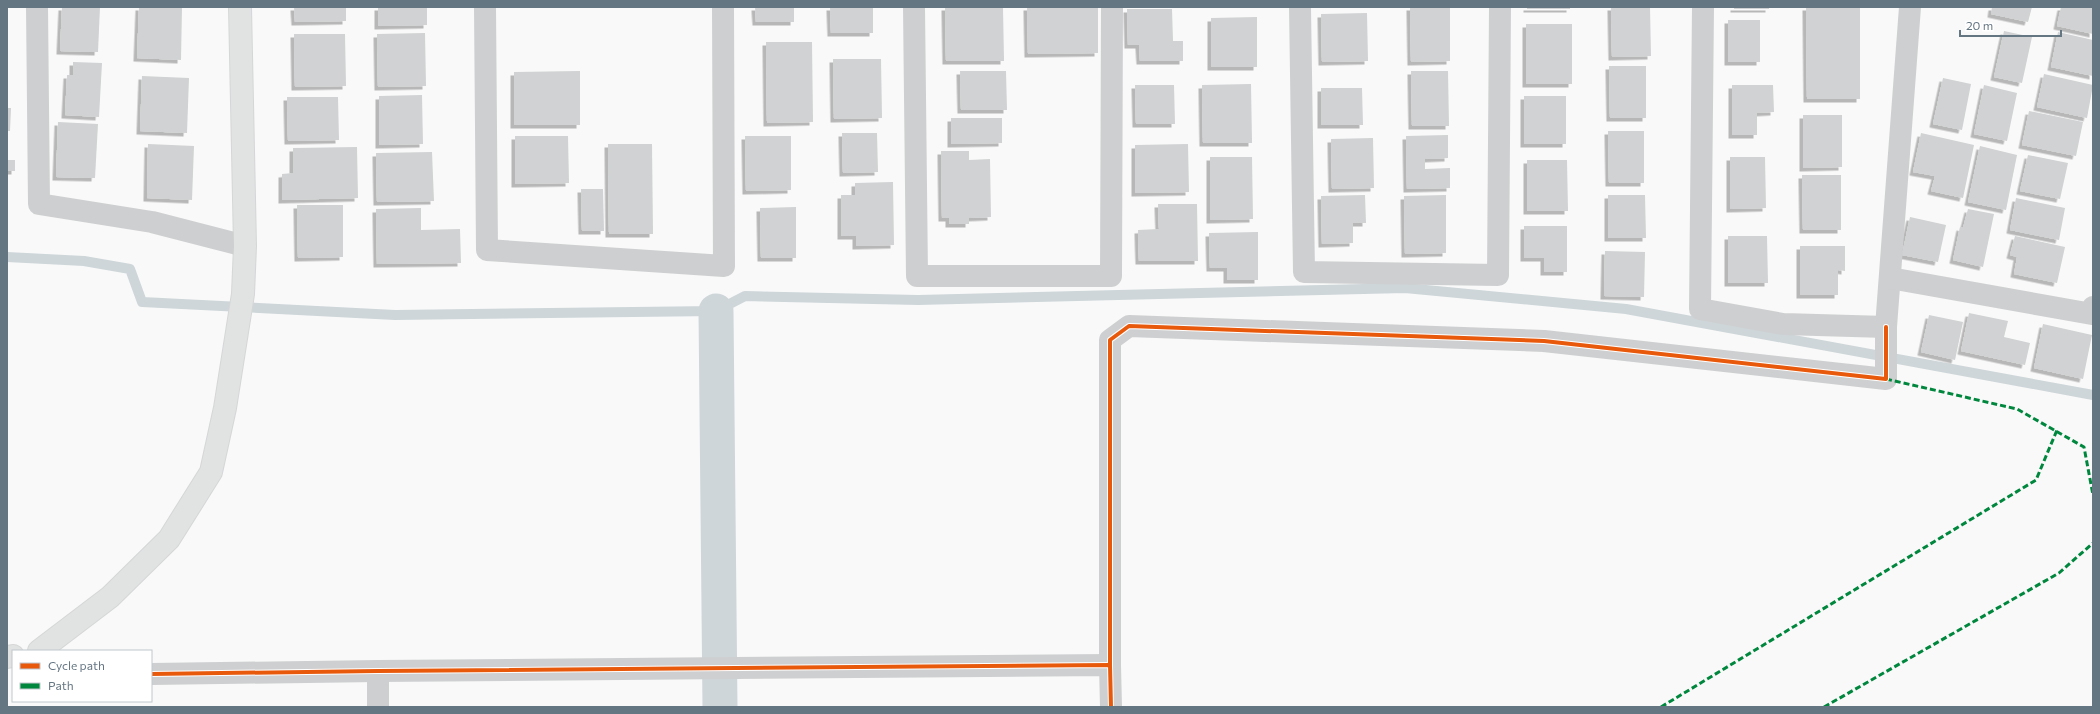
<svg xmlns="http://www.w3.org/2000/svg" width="2100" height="714" font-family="Commissioner,sans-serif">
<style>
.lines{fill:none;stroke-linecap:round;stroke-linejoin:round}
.stream{stroke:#ced6d9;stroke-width:10}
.canal{stroke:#ced6d9;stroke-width:35}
.building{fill:#d0d2d3;filter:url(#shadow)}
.secondary-casing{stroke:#d5d6d7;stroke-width:24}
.street{stroke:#cecfd0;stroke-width:22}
.secondary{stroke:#e1e2e2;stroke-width:22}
.quiet{stroke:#00873e;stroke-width:3;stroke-dasharray:6 3;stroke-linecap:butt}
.cycleway-casing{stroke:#fff;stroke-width:6}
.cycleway{stroke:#e8590c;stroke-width:4}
</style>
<defs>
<filter id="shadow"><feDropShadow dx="-3.5" dy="3.5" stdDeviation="0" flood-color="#0004"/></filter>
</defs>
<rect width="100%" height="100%" fill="#f9f9f9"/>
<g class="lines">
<polyline class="stream" points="7,257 84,261 130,269 142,302 395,315 716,311 745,296 918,300 1405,288 1626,309 2093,395"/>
<polyline class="canal" points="716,311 720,707"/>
</g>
<g class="building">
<polygon points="62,7 100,7 98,52 60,51"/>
<polygon points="139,7 182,7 181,60 137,58"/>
<polygon points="294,7 346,7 346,21 295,22"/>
<polygon points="378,7 427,7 427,25 378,26"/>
<polygon points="755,7 794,7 794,22 756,22"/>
<polygon points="830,7 873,7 873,33 831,33"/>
<polygon points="945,7 1003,7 1004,61 946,61"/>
<polygon points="1027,7 1098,7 1098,53 1028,54"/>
<polygon points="1410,7 1450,7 1450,61 1411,62"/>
<rect x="1527" y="7" width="43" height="2"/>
<polygon points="1611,7 1650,7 1651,56 1612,57"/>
<rect x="1734" y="7" width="35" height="2"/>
<polygon points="1806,7 1860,7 1860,99 1807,99"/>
<polygon points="1992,7 2032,7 2028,22 1991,14"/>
<polygon points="2061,7 2093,7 2093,34 2057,26"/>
<polygon points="1127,9 1172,9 1173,41 1183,41 1183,61 1140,61 1139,45 1128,45"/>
<polygon points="1367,13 1368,61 1322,62 1321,14"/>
<polygon points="1257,17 1257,67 1211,67 1211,18"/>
<rect x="1728" y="20" width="32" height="42"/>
<rect x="1526" y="24" width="46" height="60"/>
<polygon points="2004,31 2032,37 2022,83 1994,77"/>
<polygon points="2058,32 2093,40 2093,76 2051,67"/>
<polygon points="425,33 426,86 378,87 377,34"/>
<polygon points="294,34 345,34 346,86 295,87"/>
<polygon points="766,42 812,42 813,122 767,123"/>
<polygon points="833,59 881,59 882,118 834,119"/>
<polygon points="73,62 102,63 99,117 65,115 67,75 73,75"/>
<polygon points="1609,66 1646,66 1646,118 1610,118"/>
<polygon points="580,71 580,125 514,125 514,72"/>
<polygon points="960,71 1006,71 1007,110 961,110"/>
<polygon points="1411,71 1448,71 1449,126 1412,126"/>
<polygon points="2044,74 2093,85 2087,118 2037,107"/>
<polygon points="142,76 189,78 187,133 140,131"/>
<polygon points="1943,78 1971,84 1962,130 1933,124"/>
<polygon points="1251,84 1252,143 1203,143 1202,85"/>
<polygon points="1135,85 1174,85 1175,124 1136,124"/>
<polygon points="1732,85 1773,85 1774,112 1757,113 1757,135 1732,135"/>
<polygon points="1984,85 2017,93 2007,141 1974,134"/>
<polygon points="1321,88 1362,88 1363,125 1321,125"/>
<polygon points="422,95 423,144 379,145 379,96"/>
<rect x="1524" y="96" width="42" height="48"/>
<polygon points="287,97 338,97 339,140 288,141"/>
<polygon points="7,108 11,108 10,131 7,131"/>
<polygon points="2029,111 2083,122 2076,156 2022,145"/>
<polygon points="1803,115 1842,115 1842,167 1803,168"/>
<polygon points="951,118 1002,118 1002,143 951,144"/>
<polygon points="58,122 98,124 95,178 56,177"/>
<polygon points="1608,131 1644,131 1644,183 1609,183"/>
<polygon points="842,133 877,133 878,172 843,173"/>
<polygon points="1921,133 1974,145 1963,198 1931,191 1935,176 1913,172"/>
<polygon points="1448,135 1448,158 1425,159 1425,169 1450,168 1450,188 1407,189 1406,136"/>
<polygon points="515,136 568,136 569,183 515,184"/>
<polygon points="745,136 791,136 791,190 746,191"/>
<polygon points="1373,138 1374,188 1332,189 1331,139"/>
<polygon points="148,144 194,146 192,200 147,198"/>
<polygon points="608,144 652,144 653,234 609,234"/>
<polygon points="1188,144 1189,192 1135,193 1135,145"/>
<polygon points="1980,146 2017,155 2006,210 1968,202"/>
<polygon points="357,147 358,198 282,200 282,174 293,173 293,148"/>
<polygon points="941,151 969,151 969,160 990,159 991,217 969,218 969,224 949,224 949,218 942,218"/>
<polygon points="432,152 434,201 377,202 376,153"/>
<polygon points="2028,155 2068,163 2060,199 2020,191"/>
<polygon points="1210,157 1252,157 1253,219 1210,220"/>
<polygon points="1730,157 1765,157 1766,208 1730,209"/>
<rect x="7" y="160" width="8" height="11"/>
<polygon points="1527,160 1567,160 1568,211 1527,211"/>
<polygon points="1802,175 1841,175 1841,230 1803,230"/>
<polygon points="893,182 894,245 856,246 856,236 841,236 841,195 855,195 855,183"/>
<polygon points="581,189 603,189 604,231 582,231"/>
<polygon points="1365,195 1366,223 1353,223 1353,243 1322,244 1321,196"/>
<polygon points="1446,195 1446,253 1405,254 1404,196"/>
<polygon points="1608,195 1645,195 1646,238 1608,238"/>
<polygon points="2016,198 2065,208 2059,240 2010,230"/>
<polygon points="1158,204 1197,204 1198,261 1139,261 1138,230 1159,229"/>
<polygon points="297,205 343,205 343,257 298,258"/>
<polygon points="796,207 796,258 761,258 760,208"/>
<polygon points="421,208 421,230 460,229 461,263 377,264 376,209"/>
<polygon points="1968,209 1994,214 1983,267 1953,260 1960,227 1963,228"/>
<polygon points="1910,217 1946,225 1938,262 1902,255"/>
<polygon points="1524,226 1567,226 1567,272 1544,272 1544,258 1524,258"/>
<polygon points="1258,232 1258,280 1227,280 1227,268 1210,268 1209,233"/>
<polygon points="1728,236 1767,236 1768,283 1728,283"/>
<polygon points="2015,236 2065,247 2057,283 2014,274 2017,257 2010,255"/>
<polygon points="1800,246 1845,246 1845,271 1838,270 1838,295 1800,295"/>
<polygon points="1605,251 1645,252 1644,297 1604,296"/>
<polygon points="1969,313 2008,321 2004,337 2030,343 2025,365 1961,351"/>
<polygon points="1929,315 1963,322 1955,360 1921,352"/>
<polygon points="2043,324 2092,335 2083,379 2034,368"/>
</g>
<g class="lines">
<g class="secondary-casing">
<g id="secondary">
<polyline points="39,651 110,597 169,539 211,472 225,408 243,294 245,246 240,7"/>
<polyline points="7,657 13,656"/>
</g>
</g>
<g class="street">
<polyline points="37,7 39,204 152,222 245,246"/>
<polyline points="485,7 487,250 724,266 723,7"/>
<polyline points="914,7 917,276 1111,276 1112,7"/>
<polyline points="1300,7 1304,272 1498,275 1500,7"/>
<polyline points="1703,7 1700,309 1783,324 1886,327 1910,7"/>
<polyline points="1890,278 2092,314 2093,307"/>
<polyline points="1110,665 1110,340 1129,326 1544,341 1886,379 1886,327"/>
<polyline points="378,671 378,707"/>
<polyline points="151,674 378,671 1110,665 1111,707"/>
</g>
<use href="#secondary" class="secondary"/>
<g class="quiet">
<polyline points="1886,379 2017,409 2084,447 2093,495"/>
<polyline points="1661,707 2036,480 2057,430"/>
<polyline points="1824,707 2059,573 2093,543"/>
</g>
<g class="cycleway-casing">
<g id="cycleway">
<polyline points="1110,665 1110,340 1129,326 1544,341 1886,379 1886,327"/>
<polyline points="151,674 378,671 1110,665 1111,707"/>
</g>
</g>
<use href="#cycleway" class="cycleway"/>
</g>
<rect width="2100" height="714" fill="none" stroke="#657683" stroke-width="16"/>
<rect x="12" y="650" width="140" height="52" fill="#ffffff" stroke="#c1c8cd"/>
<rect x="20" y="663" width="20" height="6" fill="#e8590c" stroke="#c1c8cd"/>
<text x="48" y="670" font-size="12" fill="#657683">Cycle path</text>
<rect x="20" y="683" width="20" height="6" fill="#00873e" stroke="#c1c8cd"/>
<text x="48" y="690" font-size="12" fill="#657683">Path</text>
<path d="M1960 30v6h101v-6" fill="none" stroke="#657683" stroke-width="2"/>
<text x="1966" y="30" font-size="12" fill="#657683" stroke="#ffffff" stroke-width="3" paint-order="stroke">20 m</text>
</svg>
